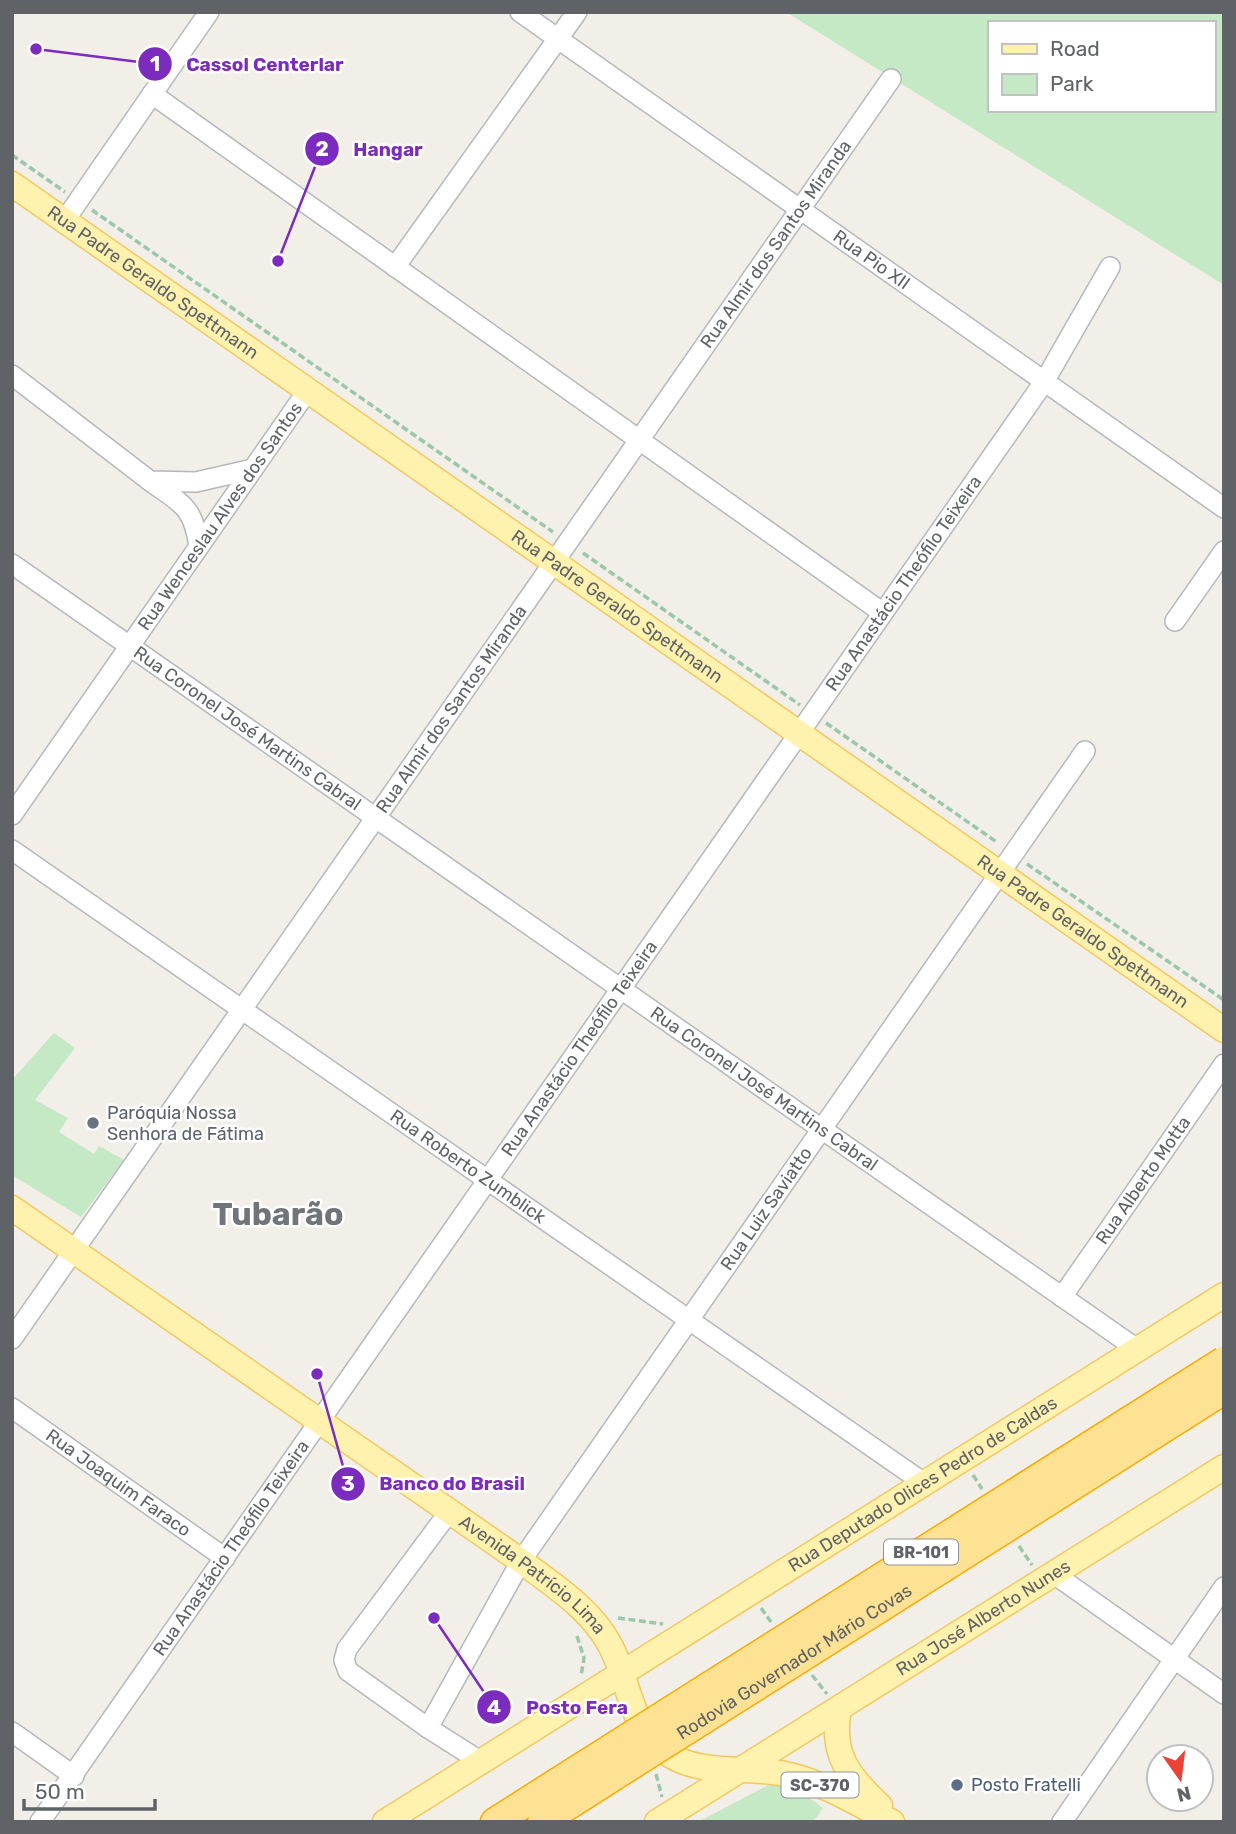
<svg xmlns="http://www.w3.org/2000/svg" width="1236" height="1834" font-family="Rubik,sans-serif">
<style>
.green{fill:#c5e8c5;fill-rule:evenodd}
.lines{fill:none;stroke-linecap:round;stroke-linejoin:round}
.minor-casing{stroke:#b5b8bc;stroke-width:22}
.major-casing{stroke:#f2c960;stroke-width:27}
.highway-casing{stroke:#f9ab00;stroke-width:31}
.path{stroke:#9cc7a9;stroke-width:3.5;stroke-dasharray:7 3.5;stroke-linecap:butt}
.minor{stroke:#fff;stroke-width:19}
.major{stroke:#fff2af;stroke-width:24}
.highway{stroke:#fde293;stroke-width:28}
.highway-bridge-casing{stroke:#f9ab00;stroke-width:31;stroke-linecap:butt}
.highway-bridge{stroke:#fde293;stroke-width:28}
.worship-dot{fill:#6b7280;stroke:#fff;stroke-width:2.5}
.service-dot{fill:#5c6f8a;stroke:#fff;stroke-width:2.5}
.labels{text-anchor:middle;dominant-baseline:central;stroke-width:5;stroke-linejoin:round;paint-order:stroke}
.shield{fill:#fff;stroke:#8f9295;stroke-width:2}
.shield-label{font-size:16px;font-weight:bold;fill:#5f6368}
.street-label{font-size:18px;fill:#5f6368;stroke:#fff}
.worship-label{font-size:18px;fill:#5b616d;stroke:#fff;text-anchor:start}
.service-label{font-size:18px;fill:#4e5e75;stroke:#fff;text-anchor:start}
.town-label{font-size:32px;font-weight:bold;fill:#70757a;stroke:#fff}
.leader{fill:none;stroke:#7b2cbf;stroke-width:2.5}
.callout-dot{fill:#7b2cbf;stroke:#fff;stroke-width:2.5}
.mark-label{font-size:21px;text-anchor:middle;font-weight:bold;fill:#fff}
.callout-label{font-size:19px;text-anchor:middle;font-weight:bold;fill:#7b2cbf;stroke:#fff;stroke-width:5;stroke-linejoin:round;paint-order:stroke}
</style>
<rect width="100%" height="100%" fill="#f1efe8"/>
<g class="green">
<path d="M786,12H1224V285ZM989,23H1213V110H989Z"/>
<polygon points="54,1033 75,1048 35,1100 68,1118 59,1132 94,1154 99,1146 124,1160 81,1217 12,1175 12,1080"/>
<polygon points="776,1781 792,1785 823,1808 813,1822 698,1822"/>
</g>
<g class="lines">
<g class="minor-casing">
<g id="minor">
<path id="s1" d="M520,12L1224,508"/>
<polyline points="152,94 883,613"/>
<polyline points="65,220 209,12"/>
<polyline points="395,267 577,12"/>
<polyline points="12,375 150,481 196,482 253,469"/>
<path d="M150,481C182,504 193,506 199,546"/>
<path id="s2" d="M12,564L1137,1349"/>
<polyline points="1175,621 1224,551"/>
<path id="s3" d="M12,815L308,390"/>
<path id="s4" d="M12,850L924,1483"/>
<path id="s5" d="M1062,1297L1224,1064"/>
<path id="s6" d="M12,1339L891,79"/>
<path id="s7" d="M12,1408L225,1558"/>
<polyline points="1054,1574 1224,1694"/>
<polyline points="428,1728 348,1671 344,1660 347,1649 449,1512"/>
<polyline points="12,1732 74,1776"/>
<path id="s8" d="M480,1761L428,1728L521,1561L1085,751"/>
<path id="s9" d="M40,1822L1044,382L1110,267"/>
<polyline points="1062,1822 1224,1587"/>
</g>
</g>
<g class="major-casing">
<g id="major">
<path id="s10" d="M12,184L1224,1030"/>
<path id="s11" d="M12,1208L521,1561C553,1585 591,1609 610,1645C630,1682 630,1731 670,1755C703,1776 748,1766 785,1774C823,1782 858,1804 892,1822"/>
<path d="M839,1709C830,1755 849,1776 880,1806"/>
<path id="s12" d="M385,1822L1224,1295"/>
<path id="s13" d="M657,1822L1224,1467"/>
</g>
</g>
<g class="highway-casing">
<g id="highway">
<polyline points="495,1822 618,1744"/>
<polyline points="542,1822 633,1764"/>
</g>
</g>
<g class="path">
<polyline points="12,155 65,192"/>
<polyline points="92,210 553,532"/>
<polyline points="583,553 800,705"/>
<polyline points="826,723 998,843"/>
<polyline points="1027,864 1224,1000"/>
<polyline points="973,1475 982,1489"/>
<polyline points="1019,1546 1032,1565"/>
<polyline points="761,1608 771,1622"/>
<polyline points="618,1618 663,1624"/>
<polyline points="577,1636 584,1658 581,1676"/>
<polyline points="812,1675 827,1694"/>
<polyline points="656,1774 662,1797"/>
</g>
<use href="#minor" class="minor"/>
<use href="#major" class="major"/>
<use href="#highway" class="highway"/>
<g class="highway-bridge-casing">
<g id="highway-bridge">
<polyline points="618,1744 1224,1361"/>
<path id="s14" d="M633,1764L1224,1390"/>
</g>
</g>
<use href="#highway-bridge" class="highway-bridge"/>
</g>
<circle class="worship-dot" cx="93" cy="1123" r="7"/>
<circle class="service-dot" cx="957" cy="1785" r="7"/>
<g class="labels">
<g class="shield">
<rect x="884" y="1539.5" width="74" height="25" rx="5"/>
<rect x="781.5" y="1772.5" width="77" height="25" rx="5"/>
</g>
<g class="shield-label">
<text x="921" y="1552">BR-101</text>
<text x="820" y="1785">SC-370</text>
</g>
<g class="street-label">
<text stroke="none"><textPath href="#s6" startOffset="1335">Rua Almir dos Santos Miranda</textPath></text>
<text stroke="none"><textPath href="#s1" startOffset="430">Rua Pio XII</textPath></text>
<text stroke="none"><textPath href="#s10" startOffset="172">Rua Padre Geraldo Spettmann</textPath></text>
<text stroke="none"><textPath href="#s3" startOffset="364">Rua Wenceslau Alves dos Santos</textPath></text>
<text stroke="none"><textPath href="#s9" startOffset="1510">Rua Anastácio Theófilo Teixeira</textPath></text>
<text stroke="none"><textPath href="#s10" startOffset="738">Rua Padre Geraldo Spettmann</textPath></text>
<text stroke="none"><textPath href="#s6" startOffset="768">Rua Almir dos Santos Miranda</textPath></text>
<text stroke="none"><textPath href="#s2" startOffset="287">Rua Coronel José Martins Cabral</textPath></text>
<text stroke="none"><textPath href="#s10" startOffset="1306">Rua Padre Geraldo Spettmann</textPath></text>
<text stroke="none"><textPath href="#s9" startOffset="943">Rua Anastácio Theófilo Teixeira</textPath></text>
<text stroke="none"><textPath href="#s2" startOffset="917">Rua Coronel José Martins Cabral</textPath></text>
<text stroke="none"><textPath href="#s4" startOffset="555">Rua Roberto Zumblick</textPath></text>
<text stroke="none"><textPath href="#s5" startOffset="142">Rua Alberto Motta</textPath></text>
<text stroke="none"><textPath href="#s8" startOffset="682">Rua Luiz Saviatto</textPath></text>
<text stroke="none"><textPath href="#s7" startOffset="130">Rua Joaquim Faraco</textPath></text>
<text stroke="none"><textPath href="#s12" startOffset="635">Rua Deputado Olices Pedro de Caldas</textPath></text>
<text stroke="none"><textPath href="#s9" startOffset="334">Rua Anastácio Theófilo Teixeira</textPath></text>
<text stroke="none"><textPath href="#s11" startOffset="637">Avenida Patrício Lima</textPath></text>
<text stroke="none"><textPath href="#s13" startOffset="385">Rua José Alberto Nunes</textPath></text>
<text stroke="none"><textPath href="#s14" startOffset="191">Rodovia Governador Mário Covas</textPath></text>
</g>
<g class="worship-label">
<text x="107" y="1113">Paróquia Nossa<tspan x="107" dy="21">Senhora de Fátima</tspan></text>
</g>
<g class="service-label">
<text x="971" y="1785">Posto Fratelli</text>
</g>
<g class="town-label">
<text x="278" y="1214">Tubarão</text>
</g>
</g>
<path class="leader" d="M36 49L155 64M278 261L322 149M317 1374L348 1484M434 1618L494 1707"/>
<g class="callout-dot">
<circle cx="36" cy="49" r="7"/>
<circle cx="278" cy="261" r="7"/>
<circle cx="317" cy="1374" r="7"/>
<circle cx="434" cy="1618" r="7"/>
<circle cx="155" cy="64" r="18"/>
<circle cx="322" cy="149" r="18"/>
<circle cx="348" cy="1484" r="18"/>
<circle cx="494" cy="1707" r="18"/>
</g>
<g class="mark-label">
<text x="155" y="71">1</text>
<text x="322" y="156">2</text>
<text x="348" y="1491">3</text>
<text x="494" y="1715">4</text>
</g>
<g class="callout-label">
<text x="265" y="71">Cassol Centerlar</text>
<text x="388" y="156">Hangar</text>
<text x="452" y="1490">Banco do Brasil</text>
<text x="577" y="1714">Posto Fera</text>
</g>
<rect width="1236" height="1834" fill="none" stroke="#5f6368" stroke-width="28"/>
<rect x="988" y="21" width="228" height="91" fill="#ffffff" stroke="#bfc1c3" stroke-width="2"/>
<rect x="1002" y="44" width="35" height="10" fill="#fff2af" stroke="#bfc1c3" stroke-width="2"/>
<text x="1050" y="56" font-size="21" fill="#5f6368">Road</text>
<rect x="1002" y="74" width="35" height="21" fill="#c5e8c5" stroke="#bfc1c3" stroke-width="2"/>
<text x="1050" y="91" font-size="21" fill="#5f6368">Park</text>
<g transform="translate(1180 1778) rotate(166)"><circle r="33" fill="#ffffff" stroke="#bfc1c3" stroke-width="2"/>
<path d="M0-5L12 26L0 18L-12 26Z" fill="#ea4335"/>
<text y="-10" font-size="19" font-weight="bold" text-anchor="middle" fill="#5f6368">N</text>
</g>
<path d="M24 1799v10h131v-10" fill="none" stroke="#5f6368" stroke-width="3.5"/>
<text x="35" y="1799" font-size="21" fill="#5f6368" stroke="#ffffff" stroke-width="5" paint-order="stroke">50 m</text>
</svg>
